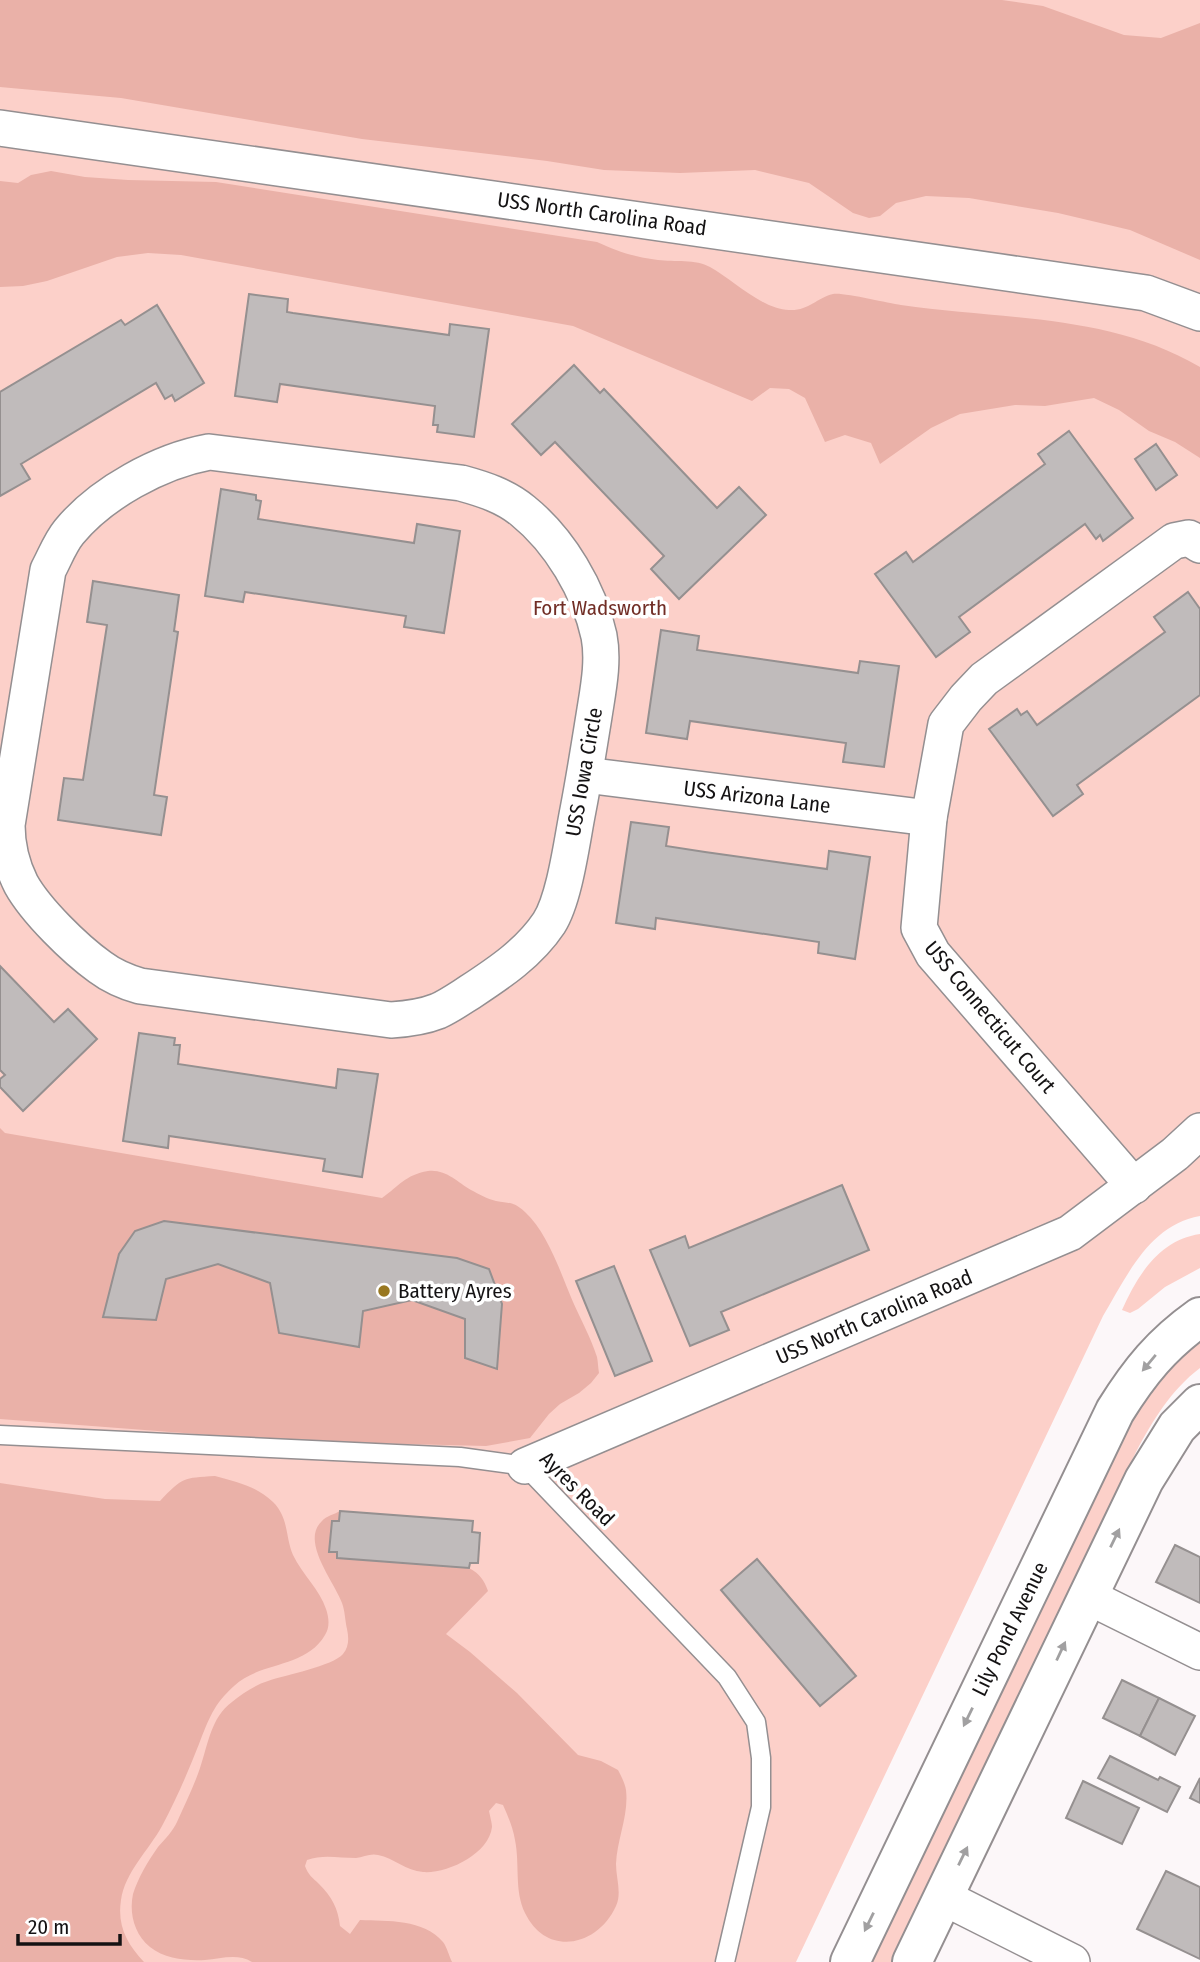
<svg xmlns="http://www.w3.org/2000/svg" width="1200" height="1962" font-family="'Fira Sans Condensed',sans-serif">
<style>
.green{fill:#fcd0c9}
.forest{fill:#eab1a8}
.building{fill:#c0bbbb;stroke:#959090;stroke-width:2}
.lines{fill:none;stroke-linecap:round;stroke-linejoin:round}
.service-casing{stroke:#948f91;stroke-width:21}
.minor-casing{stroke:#948f91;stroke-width:38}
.secondary-casing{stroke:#948f91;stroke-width:42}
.service{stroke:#fff;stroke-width:18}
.minor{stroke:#fff;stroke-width:35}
.secondary{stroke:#fff;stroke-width:38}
.oneway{fill:#a1a0a1}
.poi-dot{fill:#997821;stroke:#fff;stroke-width:2.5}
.labels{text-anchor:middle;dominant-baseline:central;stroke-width:7;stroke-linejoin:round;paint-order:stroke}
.street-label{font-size:21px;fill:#141213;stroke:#fff}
.park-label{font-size:21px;fill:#712e26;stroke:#fff}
.poi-label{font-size:21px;fill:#141213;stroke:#fff;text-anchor:start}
</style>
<rect width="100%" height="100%" fill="#fcf7f9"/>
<g class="green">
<path d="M0,0H1200V1216C1149,1225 1127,1276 1103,1316L796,1962H0Z"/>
<path d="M1200,1234V1268L1165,1287L1138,1309L1130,1313L1122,1310C1137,1276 1159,1240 1200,1234Z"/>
<path d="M1200,1340V1368C1171,1390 1153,1420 1136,1452L892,1962H865L1060,1555L1152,1383Z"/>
</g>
<g class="forest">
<polygon points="0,0 1002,0 1043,6 1124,35 1161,38 1200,23 1200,260 1130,230 1058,213 969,198 926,196 896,203 880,216 869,218 853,213 809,183 755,170 680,173 604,170 547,161 362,139 121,98 0,87"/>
<path d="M51,171L85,177L128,180L216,182L597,242C619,252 634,257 658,260C674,262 696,259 710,267C732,279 763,310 789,310C809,311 816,298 833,294C843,292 887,303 901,305C1002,320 1108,313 1200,367V458L1175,442L1149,431L1119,410L1094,398L1045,406L1015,405L960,414L931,428L880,464L871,443L845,435L825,442L805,398L789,389L770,388L752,401L573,326L181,255L148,253L117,257L47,281L23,286L0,287V181L18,183L31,175Z"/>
<path d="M0,1128L5,1133L382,1198C399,1186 405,1175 428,1171C446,1169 457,1182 471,1190C479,1194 487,1199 496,1201C510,1204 513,1201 525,1212C548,1233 561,1274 573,1302C581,1320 591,1338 597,1357C598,1362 598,1367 599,1373L591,1383L579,1393L560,1404L549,1414L530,1438L486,1446L287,1441L0,1419Z"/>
<path d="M215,1476C237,1482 256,1486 273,1502C289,1518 285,1536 293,1555C302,1574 320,1590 326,1609C329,1618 330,1627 325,1635C305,1669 260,1661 234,1686C213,1705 209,1719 199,1744C188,1772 176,1800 162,1826C149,1850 125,1872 121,1900C117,1926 127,1944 144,1962H0V1483L105,1499L160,1501C183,1477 183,1478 215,1476Z"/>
<path d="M340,1511L339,1521H332L330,1552H337V1558L469,1568C480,1574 484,1580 488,1591L446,1634L470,1652L517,1693L578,1755L601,1761L618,1770C621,1776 625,1783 626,1790C629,1815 617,1839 616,1864C616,1878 622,1893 616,1906C598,1946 547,1958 525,1913C514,1890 520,1865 515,1840C513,1828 508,1816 503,1805L496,1803L489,1811C490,1816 492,1823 492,1827C489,1854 447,1874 423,1872C406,1871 394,1858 378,1855C371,1853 363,1857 356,1858C339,1858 323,1854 307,1860L305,1866C308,1875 313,1878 319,1884C332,1897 338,1908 340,1926L350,1934L360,1920C387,1921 424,1919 443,1942C447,1947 449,1956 452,1962H252C237,1953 221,1959 205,1960C187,1961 165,1959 150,1947C134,1934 129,1913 133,1894C138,1878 148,1861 158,1847C165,1839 173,1831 177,1822C185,1804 194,1786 200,1768C208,1745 211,1717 232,1702C243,1693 255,1685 268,1681C285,1675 333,1666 343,1654C349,1647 349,1638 347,1629C345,1620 345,1611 342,1603C334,1581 300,1541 322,1521C326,1516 335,1514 340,1511Z"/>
</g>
<g class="building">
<polygon points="249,294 288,299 287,312 293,313 449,335 450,324 489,329 474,437 437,432 438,425 433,425 435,406 280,384 277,402 235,396"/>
<polygon points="157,305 204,383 175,401 172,395 165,399 156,383 21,464 30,479 0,496 0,392 121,320 125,325"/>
<polygon points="574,365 600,393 604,389 717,508 739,487 766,515 679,599 651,569 664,556 555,442 541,455 512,424"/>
<polygon points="1069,431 1133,518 1103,541 1100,535 1096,539 1085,524 959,617 970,632 936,657 875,574 906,552 913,562 1045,464 1038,454"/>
<polygon points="1156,444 1177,475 1156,490 1135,459"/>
<polygon points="221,489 256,495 256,500 261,501 258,519 414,543 417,524 460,531 444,633 404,627 406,616 245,592 243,602 205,596"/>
<polygon points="93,581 179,595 174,631 178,632 154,795 167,797 161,835 58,820 64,778 83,780 107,625 87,622"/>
<polygon points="1188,592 1200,609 1200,695 1077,785 1083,794 1053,816 989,729 1017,709 1021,715 1027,711 1037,725 1165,632 1154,617"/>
<polygon points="661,630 699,636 697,650 858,673 860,661 899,666 884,767 843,762 846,743 690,721 687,739 646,733"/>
<polygon points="631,822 669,827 666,846 705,852 827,869 829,851 870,857 855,959 818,953 819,942 656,918 655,929 616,923"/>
<polygon points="0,966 54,1022 68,1009 97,1039 23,1111 0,1087 0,1079 5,1075 0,1070"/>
<polygon points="139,1033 175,1038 174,1045 180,1045 178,1064 336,1088 338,1069 378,1074 362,1177 323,1171 325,1159 169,1136 168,1148 123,1141"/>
<polygon points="842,1185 869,1250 721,1312 729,1330 690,1346 650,1250 685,1236 689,1248"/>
<polygon points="164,1221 457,1258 489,1269 502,1304 497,1369 465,1358 465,1319 412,1300 363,1311 359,1347 279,1333 270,1283 218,1264 166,1279 156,1320 103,1317 119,1254 135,1231"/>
<polygon points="614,1266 652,1361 615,1376 576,1281"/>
<polygon points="340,1511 473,1521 472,1532 480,1533 478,1563 470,1563 469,1568 337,1558 337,1552 329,1552 332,1521 339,1521"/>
<polygon points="1175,1545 1200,1557 1200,1603 1156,1582"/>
<polygon points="757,1559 856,1676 820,1706 721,1590"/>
<polygon points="1122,1680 1159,1698 1140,1736 1103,1718"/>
<polygon points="1159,1698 1195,1716 1175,1755 1140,1736"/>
<polygon points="1110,1756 1158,1780 1160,1777 1180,1787 1167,1812 1098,1778"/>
<polygon points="1200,1778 1200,1803 1190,1798"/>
<polygon points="1083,1781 1139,1808 1122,1844 1066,1818"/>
<polygon points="1166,1871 1200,1887 1200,1959 1137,1929"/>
</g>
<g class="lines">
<g class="service-casing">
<polyline id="service" points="0,1435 460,1457 525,1466 727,1677 756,1722 761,1758 761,1807 725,1962"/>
</g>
<g class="minor-casing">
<g id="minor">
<polyline points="0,128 1146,293 1200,313"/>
<path d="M209,452L461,483C483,489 505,496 523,511C560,541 589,590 599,636C604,662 598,690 594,716C589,747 584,779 578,810C572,840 565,898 549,923C529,953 499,973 470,992C459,999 449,1006 438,1011C423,1017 407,1019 391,1020L140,986C126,982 112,976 100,967C75,949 36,911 21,884C12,866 7,845 7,825L48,570C55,557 60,543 69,532C101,493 160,461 209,452Z"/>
<polyline points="585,775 929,818"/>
<polyline points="1134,1186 933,954 919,928 929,818 946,724 966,698 984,679 1174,541 1189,538 1200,545"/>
<polyline points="525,1466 1070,1233 1175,1154 1200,1131"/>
<polyline points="1087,1596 1200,1652"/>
<polyline points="943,1897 1072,1962"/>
</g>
</g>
<g class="secondary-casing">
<g id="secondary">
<path d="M850,1962L1115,1411C1140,1371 1162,1344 1200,1317"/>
<polyline points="912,1962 1144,1480 1177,1427 1200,1404"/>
</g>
</g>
<use href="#service" class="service"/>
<use href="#minor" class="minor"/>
<use href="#secondary" class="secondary"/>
</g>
<defs><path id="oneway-solid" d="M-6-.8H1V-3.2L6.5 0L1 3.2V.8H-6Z" transform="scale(1.75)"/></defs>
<g class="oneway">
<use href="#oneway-solid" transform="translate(1149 1363) rotate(130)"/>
<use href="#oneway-solid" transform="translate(1115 1538) rotate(-64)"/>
<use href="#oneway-solid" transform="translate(1061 1651) rotate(-65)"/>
<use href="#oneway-solid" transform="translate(968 1717) rotate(116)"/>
<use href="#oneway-solid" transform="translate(963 1856) rotate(-64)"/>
<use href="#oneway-solid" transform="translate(869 1922) rotate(116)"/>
</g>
<circle class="poi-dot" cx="384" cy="1291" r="7"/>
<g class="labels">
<g class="street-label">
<text transform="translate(602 214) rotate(8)">USS North Carolina Road</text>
<text transform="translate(584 772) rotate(-80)">USS Iowa Circle</text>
<text transform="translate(757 797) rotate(7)">USS Arizona Lane</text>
<text transform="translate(990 1017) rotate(50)">USS Connecticut Court</text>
<text transform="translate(874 1317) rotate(-23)">USS North Carolina Road</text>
<text transform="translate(577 1489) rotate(45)">Ayres Road</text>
<text transform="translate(1010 1629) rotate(-64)">Lily Pond Avenue</text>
</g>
<g class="park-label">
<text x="600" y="608">Fort Wadsworth</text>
</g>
<g class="poi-label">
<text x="398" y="1291">Battery Ayres</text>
</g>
</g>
<path d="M18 1934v10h102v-10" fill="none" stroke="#141213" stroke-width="3.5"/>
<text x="28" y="1934" font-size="21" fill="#141213" stroke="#ffffff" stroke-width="5" paint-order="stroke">20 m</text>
</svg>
